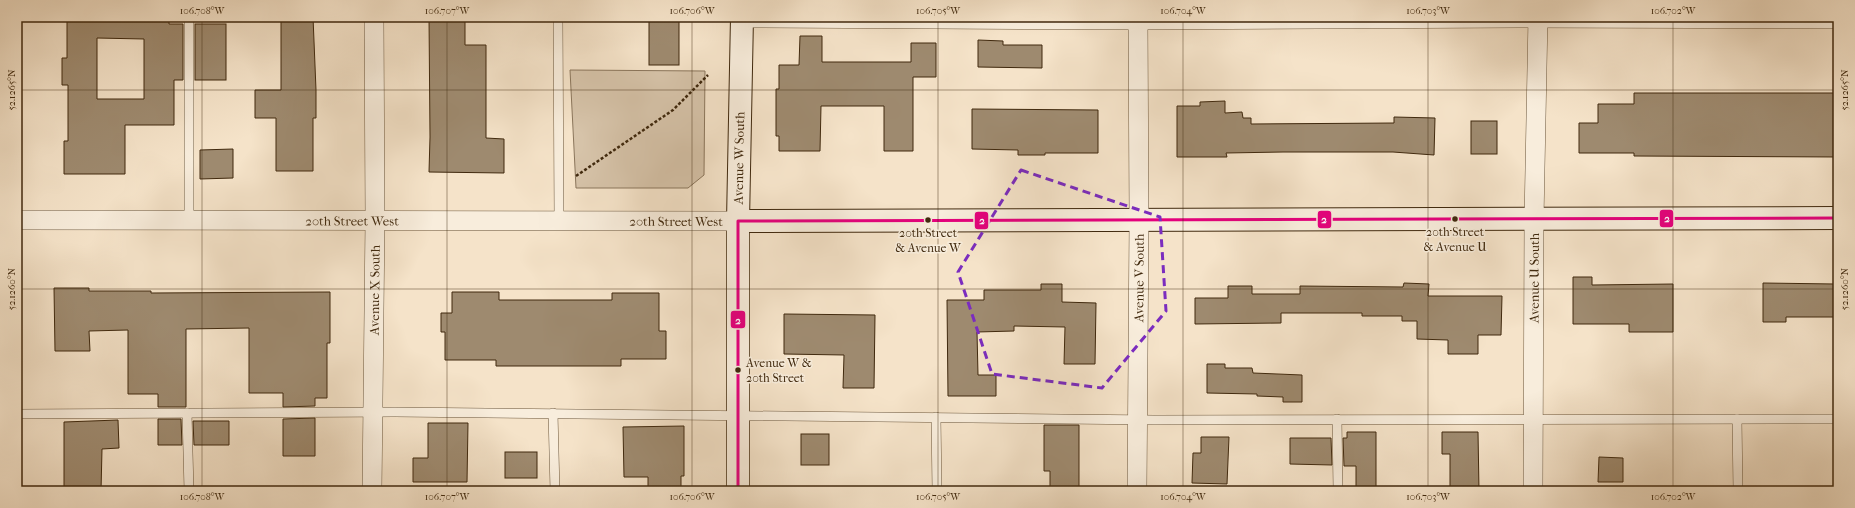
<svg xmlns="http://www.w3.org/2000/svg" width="1855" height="508" font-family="'IM FELL French Canon',serif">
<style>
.green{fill:#d6c3a9;stroke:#8b765c}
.building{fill:#9e8a6f;stroke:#40290e;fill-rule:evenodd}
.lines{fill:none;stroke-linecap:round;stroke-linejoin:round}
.service-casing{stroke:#6d583d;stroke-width:10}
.minor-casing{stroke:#6d583d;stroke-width:20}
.tertiary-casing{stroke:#6d583d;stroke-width:24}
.secondary-casing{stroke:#40290e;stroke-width:24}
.path{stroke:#40290e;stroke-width:2.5;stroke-dasharray:3 2;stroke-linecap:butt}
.service{stroke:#f8eddc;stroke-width:9}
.minor{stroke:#f8eddc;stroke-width:19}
.tertiary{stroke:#f8eddc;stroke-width:22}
.secondary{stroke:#f8eddc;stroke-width:22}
.bus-1-casing{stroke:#f8eddc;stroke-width:6}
.bus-1{stroke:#e5007d;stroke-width:3}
.marked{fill:none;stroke:#7b2cbf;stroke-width:3;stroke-dasharray:8 5;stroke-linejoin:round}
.ticks{fill:none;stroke:#40290e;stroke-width:1;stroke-opacity:0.45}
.bus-dot{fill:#40290e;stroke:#f8eddc;stroke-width:1.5}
.labels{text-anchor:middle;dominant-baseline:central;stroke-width:3;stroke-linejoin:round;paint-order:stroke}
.bus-label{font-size:12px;fill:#40290e;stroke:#f8eddc}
.street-label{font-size:13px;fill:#40290e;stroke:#f8eddc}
.line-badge{stroke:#f8eddc;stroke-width:1.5}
.badge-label{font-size:11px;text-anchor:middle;font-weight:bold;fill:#fff}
.neatline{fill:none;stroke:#40290e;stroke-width:1.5}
.ticks-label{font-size:10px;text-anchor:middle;fill:#40290e}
</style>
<rect width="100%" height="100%" fill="#f5e3c9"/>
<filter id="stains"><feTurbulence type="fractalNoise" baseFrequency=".005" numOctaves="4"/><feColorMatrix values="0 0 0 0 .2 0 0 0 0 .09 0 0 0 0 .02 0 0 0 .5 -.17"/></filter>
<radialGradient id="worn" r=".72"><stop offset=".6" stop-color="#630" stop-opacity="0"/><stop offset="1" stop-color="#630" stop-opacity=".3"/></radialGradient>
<polygon class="green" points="570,70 705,71 704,175 688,188 576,188"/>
<g class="building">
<path d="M67,17H169V24H183V80H174V125H125V174H64V141H68V85H62V58H67ZM97,38L144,39V99H97Z"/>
<polygon points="281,17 313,17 316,90 316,118 313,118 313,171 276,171 276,118 255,118 255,90 281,90"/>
<polygon points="429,17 465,17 465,45 486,45 486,138 504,139 504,173 429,172 430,137"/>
<rect x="649" y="17" width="30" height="48"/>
<rect x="195" y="24" width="31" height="56"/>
<polygon points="800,36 822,36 822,62 911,62 911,43 936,43 936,77 913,77 913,151 884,151 884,106 821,106 820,151 779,151 779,136 776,136 776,89 779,89 779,65 799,65"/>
<polygon points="978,40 1003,41 1003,45 1042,45 1042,68 978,67"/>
<polygon points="1634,93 1838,93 1838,157 1634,156 1634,153 1579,153 1579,123 1598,123 1598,104 1634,104"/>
<polygon points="1225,101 1225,113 1242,112 1243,118 1251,118 1251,124 1394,123 1394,117 1435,118 1434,155 1393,152 1283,152 1226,153 1227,157 1177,157 1177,106 1200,106 1200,102"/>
<polygon points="972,109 1098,110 1098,153 1045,153 1045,155 1018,155 1018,150 972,149"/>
<rect x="1471" y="121" width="26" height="33"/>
<polygon points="233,149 233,178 200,179 200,150"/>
<polygon points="1573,277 1592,277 1592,285 1673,284 1673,332 1629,332 1629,324 1573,324"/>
<polygon points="1404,283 1429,284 1428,296 1502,296 1501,335 1478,335 1478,354 1448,354 1448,340 1417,339 1417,321 1402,321 1402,316 1362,316 1362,313 1281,313 1281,323 1195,324 1195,298 1228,298 1228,286 1252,286 1252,294 1300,294 1300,286 1403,287"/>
<polygon points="1763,283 1835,284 1834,317 1786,317 1786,322 1763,322"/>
<polygon points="1041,284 1062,284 1062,302 1096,303 1095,364 1064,364 1065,327 1014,326 1014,331 977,332 978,375 996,375 996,396 948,396 947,300 984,300 984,290 1041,290"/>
<polygon points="54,288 89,288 89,291 151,291 151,293 330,292 330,343 327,343 327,398 315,398 315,406 283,407 283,393 249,393 249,328 186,329 186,407 158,407 158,394 128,394 128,330 89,331 90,351 55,351"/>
<polygon points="452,292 499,292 499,300 612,300 612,293 659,293 659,331 666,331 666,359 621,359 621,366 496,366 496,360 445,360 445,332 441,332 441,313 452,313"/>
<polygon points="784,314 875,315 874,388 843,388 844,355 784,354"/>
<polygon points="1207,364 1225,364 1225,368 1252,368 1253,373 1302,375 1302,402 1283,402 1283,397 1257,396 1257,394 1207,393"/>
<polygon points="315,418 315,456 283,456 283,419"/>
<polygon points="158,419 181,419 182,445 158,445"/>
<polygon points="118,420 119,448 102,449 101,491 64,491 64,422"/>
<polygon points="193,421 229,421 229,445 194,445"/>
<polygon points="428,423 468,423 467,482 413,482 413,458 428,458"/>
<polygon points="1044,425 1079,425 1079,491 1050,491 1050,471 1044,471"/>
<polygon points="684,426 684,476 681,476 681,491 648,491 648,477 624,477 623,427"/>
<polygon points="1347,432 1376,432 1376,491 1356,491 1356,466 1344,466 1343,438 1347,438"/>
<polygon points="1442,432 1478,432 1479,491 1450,491 1450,454 1442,454"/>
<rect x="801" y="434" width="28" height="31"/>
<polygon points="1201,437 1229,437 1227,484 1192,483 1193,453 1201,453"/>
<polygon points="1290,438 1331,438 1332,465 1290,464"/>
<rect x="505" y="452" width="32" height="26"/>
<polygon points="1599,457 1623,458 1623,482 1598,482"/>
</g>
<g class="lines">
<g class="service-casing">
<g id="service">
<polyline points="189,17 189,220"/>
<polyline points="558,17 559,221"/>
<polyline points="742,23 1138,25 1517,23 1838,24"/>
<polyline points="187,413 189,491"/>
<polyline points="553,413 555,491"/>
<polyline points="17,414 395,412 1154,420 1838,419"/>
<polyline points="936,417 937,491"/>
<polyline points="1337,419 1338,491"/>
<polyline points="1737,419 1738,491"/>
</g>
</g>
<g class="minor-casing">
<g id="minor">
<path id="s1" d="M17,220L738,221"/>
<path id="s2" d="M372,491L375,221L374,17"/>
<path id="s3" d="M1137,491L1139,221L1138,17"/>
<path id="s4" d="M1533,491L1534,219L1538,17"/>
</g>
</g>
<g class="tertiary-casing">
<polyline id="tertiary" points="738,221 738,491"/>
</g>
<g class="secondary-casing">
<polyline id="secondary" points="742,17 738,221 1838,218"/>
</g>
<polyline class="path" points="576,176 673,110 708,75"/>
<use href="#service" class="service"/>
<use href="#minor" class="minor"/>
<use href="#tertiary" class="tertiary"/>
<use href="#secondary" class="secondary"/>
<g class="bus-1-casing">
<polyline id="bus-1" points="738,491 738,221 1838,218"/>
</g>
<use href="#bus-1" class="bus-1"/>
</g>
<path class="marked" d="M1021,170L1160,217L1166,311L1102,388L992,374L958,272Z"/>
<path class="ticks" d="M202,17V491M447,17V491M692,17V491M938,17V491M1183,17V491M1428,17V491M1673,17V491M17,90H1838M17,289H1838M17,488H1838"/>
<g class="bus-dot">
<circle cx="1455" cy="219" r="3.5"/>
<circle cx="928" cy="220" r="3.5"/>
<circle cx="738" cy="370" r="3.5"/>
</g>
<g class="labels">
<g class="bus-label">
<text x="1455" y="232">20th Street<tspan x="1455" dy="15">&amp; Avenue U</tspan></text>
<text x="928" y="233">20th Street<tspan x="928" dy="15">&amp; Avenue W</tspan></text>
<text x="746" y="363" text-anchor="start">Avenue W &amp;<tspan x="746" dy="15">20th Street</tspan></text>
</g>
<g class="street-label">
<text transform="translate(739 158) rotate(-89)">Avenue W South</text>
<text stroke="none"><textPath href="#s1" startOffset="335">20th Street West</textPath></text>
<text stroke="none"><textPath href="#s1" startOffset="659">20th Street West</textPath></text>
<text stroke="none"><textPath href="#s3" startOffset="213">Avenue V South</textPath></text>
<text stroke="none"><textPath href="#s4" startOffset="213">Avenue U South</textPath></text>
<text stroke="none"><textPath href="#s2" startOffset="201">Avenue X South</textPath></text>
</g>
</g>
<g class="line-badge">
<rect x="1659" y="209" width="15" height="19" rx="4" fill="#e5007d"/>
<rect x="1317" y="210" width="15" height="19" rx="4" fill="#e5007d"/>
<rect x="974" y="211" width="15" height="19" rx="4" fill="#e5007d"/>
<rect x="730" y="310" width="16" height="19" rx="4" fill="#e5007d"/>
</g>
<g class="badge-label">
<text x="1667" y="222">2</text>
<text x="1324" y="223">2</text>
<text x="982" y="224">2</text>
<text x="738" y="324">2</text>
</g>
<rect width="1855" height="508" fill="none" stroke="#f5e3c9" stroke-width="44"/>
<rect x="22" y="22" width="1811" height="464" class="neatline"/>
<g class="ticks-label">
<text x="202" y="14">106.708°W</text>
<text x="447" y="14">106.707°W</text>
<text x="692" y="14">106.706°W</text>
<text x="938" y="14">106.705°W</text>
<text x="1183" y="14">106.704°W</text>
<text x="1428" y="14">106.703°W</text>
<text x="1673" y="14">106.702°W</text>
<text transform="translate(11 90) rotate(-90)" y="4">52.1265°N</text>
<text transform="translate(1844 90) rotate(-90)" y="4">52.1265°N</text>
<text transform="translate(11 289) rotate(-90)" y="4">52.1260°N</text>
<text transform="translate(1844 289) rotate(-90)" y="4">52.1260°N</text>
<text x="202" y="500">106.708°W</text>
<text x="447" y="500">106.707°W</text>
<text x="692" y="500">106.706°W</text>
<text x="938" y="500">106.705°W</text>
<text x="1183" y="500">106.704°W</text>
<text x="1428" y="500">106.703°W</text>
<text x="1673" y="500">106.702°W</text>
</g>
<rect width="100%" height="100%" filter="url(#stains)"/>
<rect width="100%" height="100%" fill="url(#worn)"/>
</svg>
